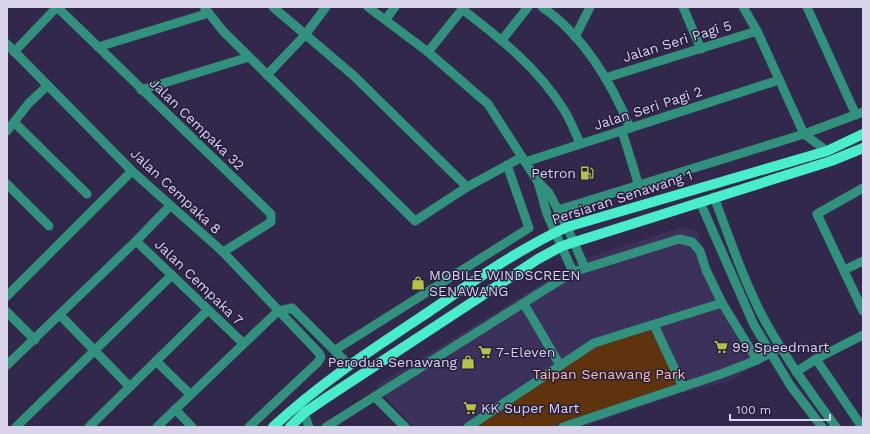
<svg xmlns="http://www.w3.org/2000/svg" width="870" height="434" font-family="'Work Sans',sans-serif">
<style>
.built{fill:#3c315a}
.green{fill:#60330f}
.lines{fill:none;stroke-linecap:round;stroke-linejoin:round}
.minor{stroke:#31917c;stroke-width:9}
.major{stroke:#48edca;stroke-width:10}
.labels{text-anchor:middle;dominant-baseline:central;stroke-width:3;stroke-linejoin:round;paint-order:stroke}
.street-label{font-size:14px;fill:#d9d4ea;stroke:#281e40}
.poi-label{font-size:14px;fill:#d9d4ea;stroke:#281e40;text-anchor:start}
.park-label{font-size:14px;fill:#f7c4a3;stroke:#281e40}
</style>
<rect width="100%" height="100%" fill="#32284b"/>
<polygon class="built" points="680,228 697,231 710,267 726,300 762,361 730,381 688,391 581,427 413,427 376,386 580,260"/>
<polygon class="green" points="652,330 677,384 548,427 476,427 596,346"/>
<g class="lines">
<g class="minor">
<polyline points="57,7 271,214 271,222 223,252"/>
<polyline points="204,7 223,31 415,221 467,187 522,157"/>
<polyline points="273,7 354,76 467,187"/>
<polyline points="368,7 428,52 488,104 538,182 549,193 567,227 585,268"/>
<path d="M542,7C583,35 612,83 630,128"/>
<polyline points="683,7 701,49"/>
<polyline points="743,7 757,31 804,134 827,151"/>
<polyline points="807,7 856,115"/>
<path d="M462,9C501,39 538,68 564,110C571,121 575,133 580,143"/>
<polyline points="386,19 395,7"/>
<polyline points="575,37 590,7"/>
<polyline points="502,40 528,7"/>
<polyline points="7,44 132,171 223,252 319,353 321,357 318,362 249,427"/>
<polyline points="98,47 209,13"/>
<polyline points="14,52 57,7"/>
<polyline points="428,52 464,7"/>
<polyline points="267,75 305,35 326,7"/>
<polyline points="605,78 757,31"/>
<polyline points="141,90 249,57"/>
<polyline points="14,122 87,194"/>
<polyline points="7,131 29,103 47,86"/>
<polyline points="622,131 639,186"/>
<polyline points="525,162 779,80"/>
<polyline points="538,182 547,214 573,272"/>
<polyline points="7,184 49,226"/>
<polyline points="863,188 817,214 863,311"/>
<path d="M714,197C730,239 744,282 765,321C786,359 811,393 836,427"/>
<polyline points="700,202 754,325 790,385 822,427"/>
<polyline points="558,210 804,134 863,112"/>
<polyline points="136,241 243,343"/>
<polyline points="844,270 863,261"/>
<polyline points="7,296 132,171"/>
<polyline points="524,304 560,365"/>
<polyline points="7,312 35,340"/>
<polyline points="60,315 130,387"/>
<polyline points="654,325 683,387"/>
<polyline points="335,350 529,228 507,165"/>
<polyline points="816,359 862,427"/>
<polyline points="156,361 190,394"/>
<polyline points="7,365 136,241 170,206"/>
<polyline points="796,372 816,359 863,335"/>
<polyline points="375,397 405,427"/>
<polyline points="175,409 192,427"/>
<polyline points="304,413 309,427"/>
<polyline points="16,427 172,275"/>
<polyline points="89,427 208,310"/>
<polyline points="157,427 278,311 292,308 349,365"/>
<polyline points="326,427 573,272 679,239 692,242 700,251 706,270 722,303 757,360"/>
<polyline points="468,427 594,343 722,303"/>
<polyline points="563,427 721,374 757,360 776,350"/>
</g>
<g class="major">
<path d="M273,427C320,383 374,348 427,313C472,282 517,250 567,227L827,151L863,134"/>
<polyline points="290,427 304,413 326,398 538,259 562,246 831,161 863,148"/>
</g>
</g>
<defs>
<g id="fuel-bare" transform="scale(1.08)"><path d="M-5.5-6h7V0h2V4h1.3V-2.5L3-4.5l.8-.8L6-3V5H2.5V1h-1V6h-7ZM-4.2-4.7v3.2H.2V-4.7Z" fill="#b5c249" stroke="#281e40" stroke-width="2.5" paint-order="stroke"/></g>
<g id="shop-bare" transform="scale(1.08)"><path d="M-5-2.5h2.3a2.7 3.5 0 0 1 5.4 0H5L5.5 6h-11ZM-1.5-2.5h3a1.5 2.3 0 0 0-3 0Z" fill="#b5c249" stroke="#281e40" stroke-width="2.5" paint-order="stroke"/></g>
<g id="supermarket-bare" transform="scale(1.08)"><path d="M-6-5.5h2.5l.6 2H6L4.5 2H-2.5L-4.4-4H-6ZM-1.5 3.2a1.3 1.3 0 1 0 .1 0ZM3 3.2a1.3 1.3 0 1 0 .1 0Z" fill="#b5c249" stroke="#281e40" stroke-width="2.5" paint-order="stroke"/></g>
</defs>
<g fill-rule="evenodd">
<use href="#fuel-bare" x="587" y="173"/>
<use href="#shop-bare" x="418" y="283"/>
<use href="#supermarket-bare" x="721" y="347"/>
<use href="#supermarket-bare" x="485" y="352"/>
<use href="#shop-bare" x="468" y="362"/>
<use href="#supermarket-bare" x="470" y="408"/>
</g>
<g class="labels">
<g class="street-label">
<text transform="translate(677 41) rotate(-17)">Jalan Seri Pagi 5</text>
<text transform="translate(648 108) rotate(-18)">Jalan Seri Pagi 2</text>
<text transform="translate(197 124) rotate(44)">Jalan Cempaka 32</text>
<text transform="translate(176 191) rotate(43)">Jalan Cempaka 8</text>
<text transform="translate(622 197) rotate(-18)">Persiaran Senawang 1</text>
<text transform="translate(199 282) rotate(44)">Jalan Cempaka 7</text>
</g>
<g class="poi-label">
<text x="576" y="173" text-anchor="end">Petron</text>
<text x="429" y="275">MOBILE WINDSCREEN<tspan x="429" dy="16">SENAWANG</tspan></text>
<text x="732" y="347">99 Speedmart</text>
<text x="496" y="352">7-Eleven</text>
<text x="457" y="362" text-anchor="end">Perodua Senawang</text>
<text x="481" y="408">KK Super Mart</text>
</g>
<g class="park-label">
<text x="609" y="374">Taipan Senawang Park</text>
</g>
</g>
<rect width="870" height="434" fill="none" stroke="#d9d4ea" stroke-width="16"/>
<path d="M730 414v6h100v-6" fill="none" stroke="#d9d4ea" stroke-width="2"/>
<text x="736" y="414" font-size="12" fill="#d9d4ea" stroke="#281e40" stroke-width="3" paint-order="stroke">100 m</text>
</svg>
